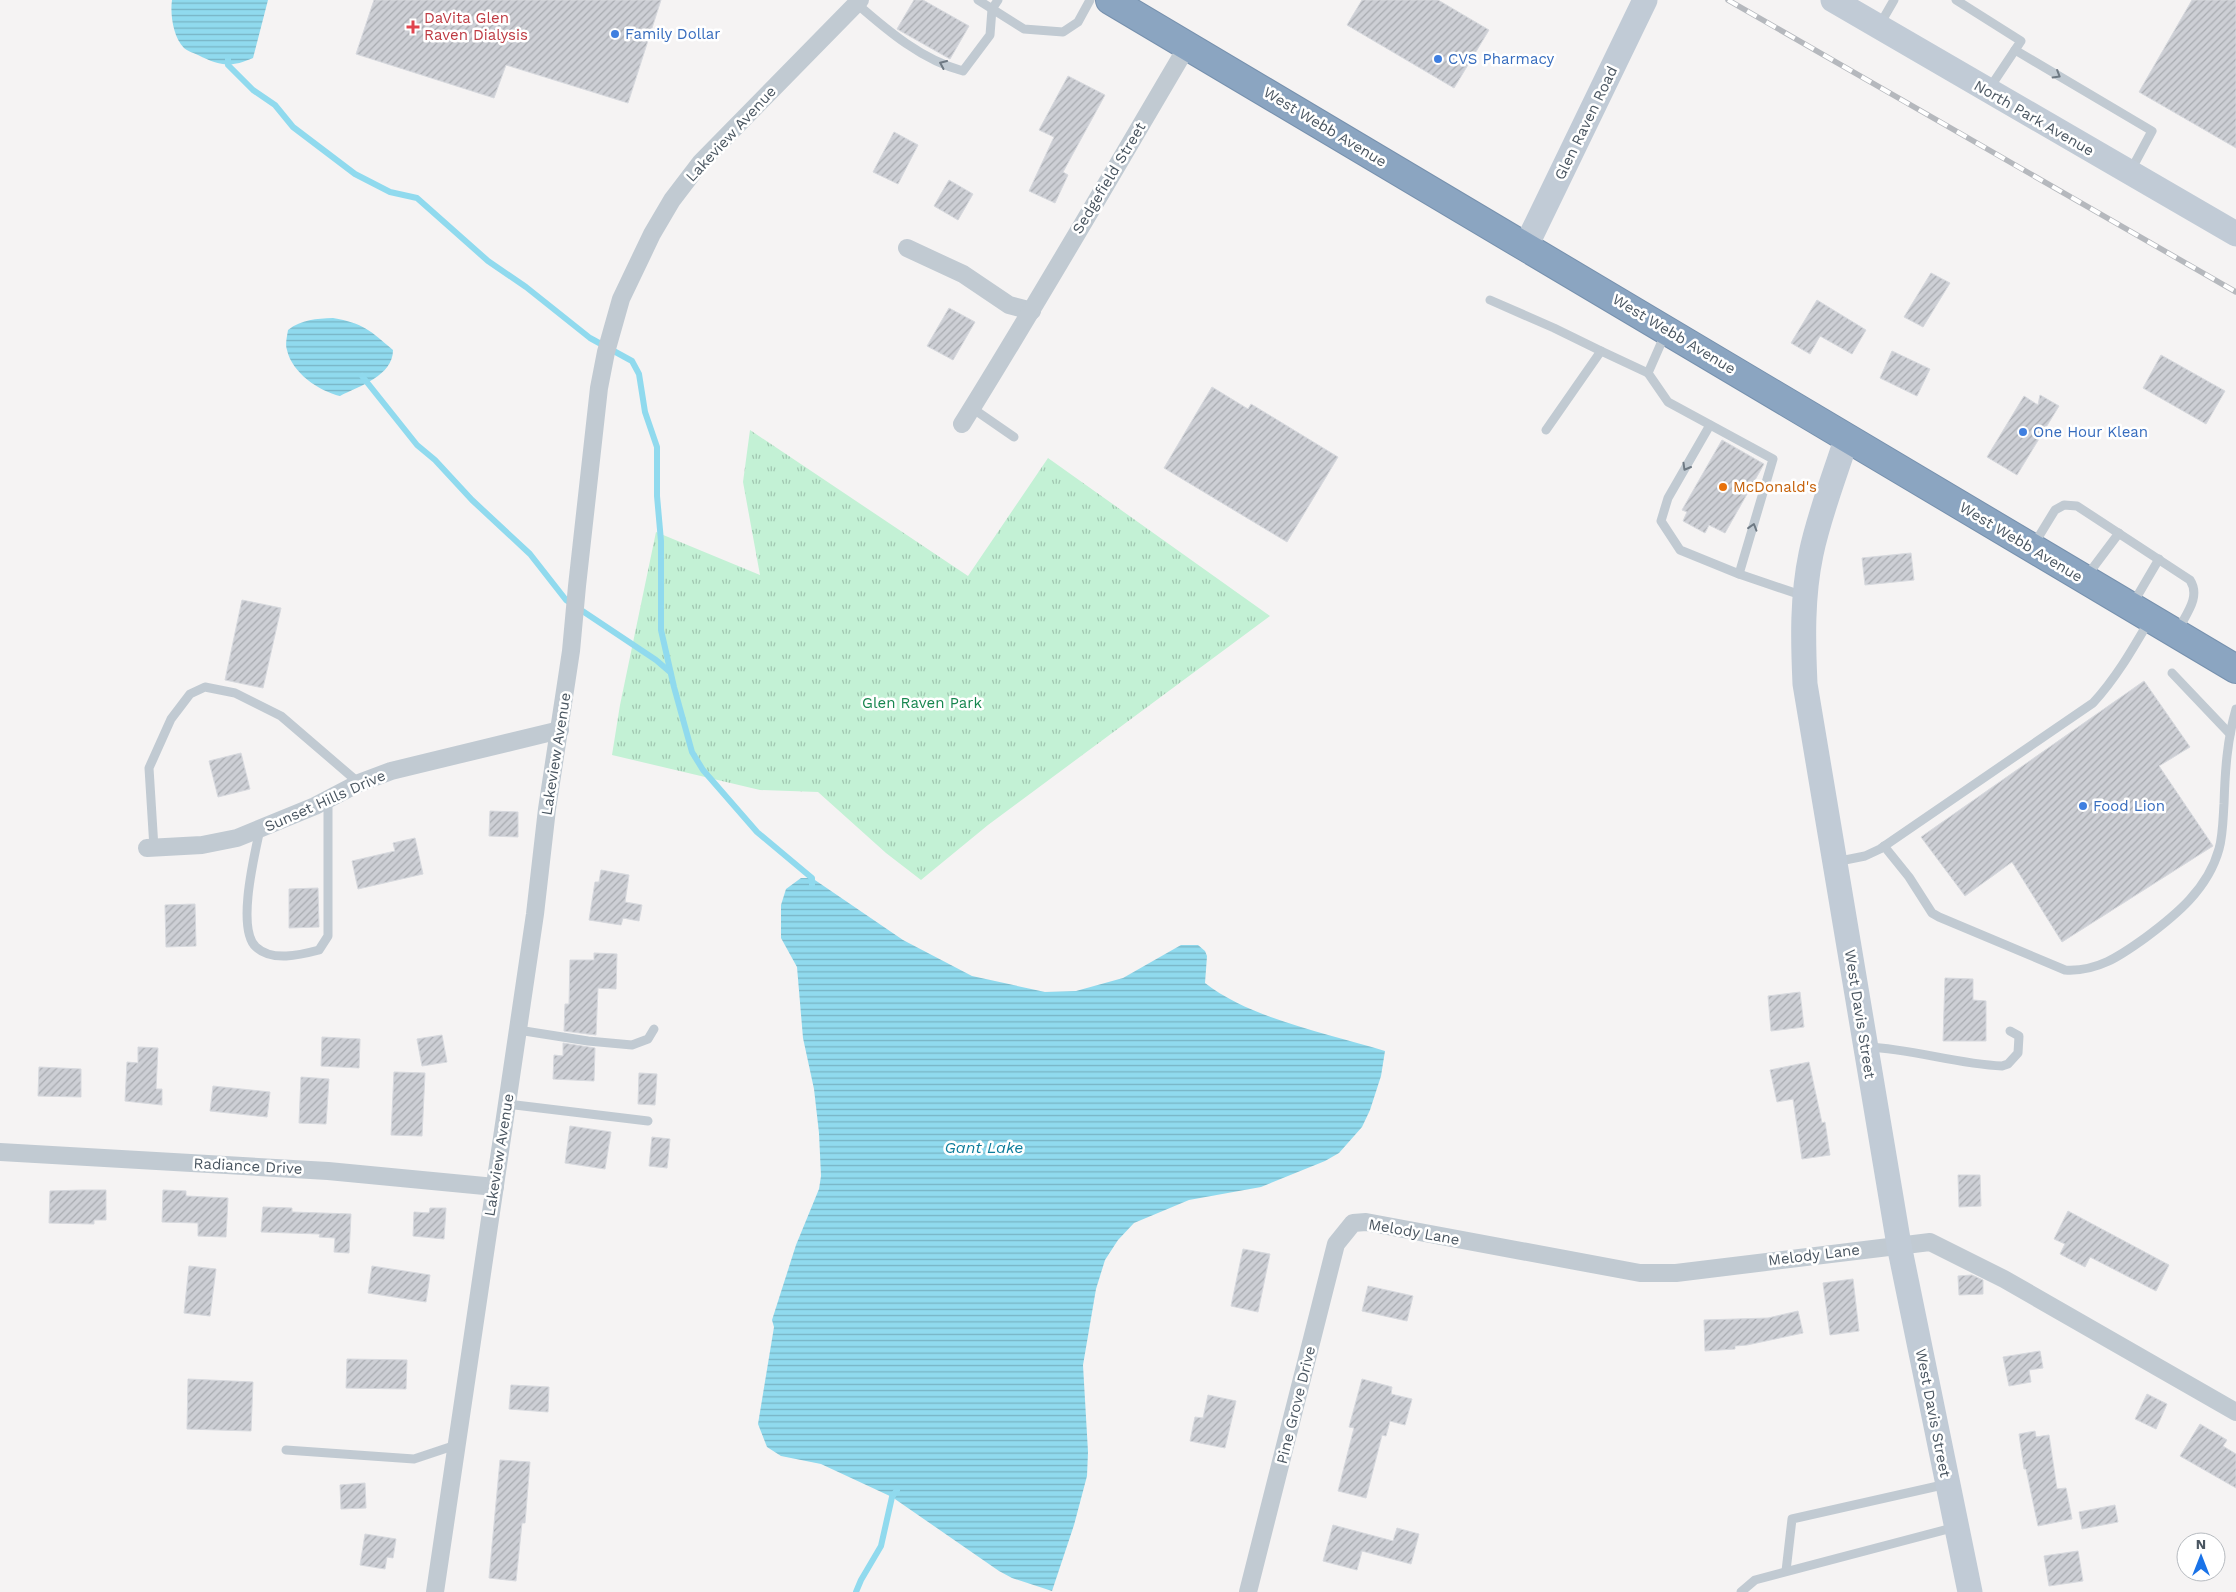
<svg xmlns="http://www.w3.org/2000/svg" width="2236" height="1592" font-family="'Work Sans',sans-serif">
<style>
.park{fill:url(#park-tufts)}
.water{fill:url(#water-rules)}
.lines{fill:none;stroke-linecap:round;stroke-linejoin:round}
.stream{stroke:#90daee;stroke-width:6}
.building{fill:url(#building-hatch);stroke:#d7d9de}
.highway-casing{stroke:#7690ad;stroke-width:30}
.lane{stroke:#c1cad2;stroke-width:9}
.street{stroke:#c1cad2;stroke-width:18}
.secondary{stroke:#c1cbd6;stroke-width:25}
.highway{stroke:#8ba5c1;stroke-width:28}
.rail-casing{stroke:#b5b8bd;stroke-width:5.5}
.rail{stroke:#fff;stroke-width:4;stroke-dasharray:11;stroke-linecap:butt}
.oneway{stroke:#6e7983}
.health-dot{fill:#e0444e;stroke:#fff;stroke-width:2}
.shop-dot{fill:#3f7fe0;stroke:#fff;stroke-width:2}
.food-dot{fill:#e8710a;stroke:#fff;stroke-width:2}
.labels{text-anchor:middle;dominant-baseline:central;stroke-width:5;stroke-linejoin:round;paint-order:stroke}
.health-label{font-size:15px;fill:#be3a42;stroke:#fff;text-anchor:start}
.shop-label{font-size:15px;fill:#366cbe;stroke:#fff;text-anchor:start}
.street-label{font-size:15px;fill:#4a5661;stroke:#fff}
.food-label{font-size:15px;fill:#c56008;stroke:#fff;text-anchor:start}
.park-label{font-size:15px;fill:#17864f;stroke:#fff}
.water-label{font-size:16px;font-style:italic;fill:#0c7c9b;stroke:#fff}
</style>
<defs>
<pattern id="park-tufts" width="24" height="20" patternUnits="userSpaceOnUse" patternTransform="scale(1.25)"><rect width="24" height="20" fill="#c3f1d5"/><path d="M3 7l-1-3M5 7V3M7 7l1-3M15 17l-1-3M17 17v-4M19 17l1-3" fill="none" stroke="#a0c6b0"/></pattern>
<pattern id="water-rules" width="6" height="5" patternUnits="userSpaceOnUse" patternTransform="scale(1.25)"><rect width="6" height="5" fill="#90daee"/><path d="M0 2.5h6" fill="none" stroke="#78b4c4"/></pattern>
<pattern id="building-hatch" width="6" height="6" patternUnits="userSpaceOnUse" patternTransform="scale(1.25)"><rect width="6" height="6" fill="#cdcfd5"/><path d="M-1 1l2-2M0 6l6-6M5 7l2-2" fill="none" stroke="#a8abb0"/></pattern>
</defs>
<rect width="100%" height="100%" fill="#f5f3f3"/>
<polygon class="park" points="750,430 968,576 1048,458 1270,616 988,825 921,880 886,853 818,792 760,790 612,755 620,705 656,532 760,575 743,482"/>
<g class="water">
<path d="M172,0H268L253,58C230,68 220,66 198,55C194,53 187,51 184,48C173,37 170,14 172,0Z"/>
<path d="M333,318C363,323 371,331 393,350C393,376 359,386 340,396C319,391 292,373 287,350C285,344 287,337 288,330C302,319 316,319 333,318Z"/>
<path d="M801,878H812L903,940L972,976L1045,992L1076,991L1123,978L1181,945H1198L1205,951L1207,956L1205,983C1251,1019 1329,1034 1385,1051L1381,1076L1370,1110L1362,1127L1339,1153L1325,1161L1261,1187L1189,1200L1134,1223L1118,1240L1105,1260L1096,1289L1083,1365L1088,1452L1087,1476L1074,1525L1052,1591L1012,1578L999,1571L892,1497L821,1464L781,1456L767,1447L758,1424L774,1327L772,1320L796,1245L819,1189L821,1176L819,1133L814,1089L803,1038L797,967L781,938V905L786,889Z"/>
</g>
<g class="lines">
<g class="stream">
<polyline points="228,58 228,65 253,90 275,105 293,127 355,174 390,192 417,198 488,261 526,287 590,338 632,361 639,374 645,412 657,447 657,496 661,541 661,630 674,687 692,752 703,770 757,832 812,878 812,886"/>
<polyline points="362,376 417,445 435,460 472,500 530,554 566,600 656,660 670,672"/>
<polyline points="856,1592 861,1580 881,1546 892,1497 897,1490"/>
</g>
</g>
<g class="building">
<polygon points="374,0 661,0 628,103 506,65 494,98 356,54"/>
<polygon points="914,0 923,0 969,26 950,59 897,29"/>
<polygon points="1362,0 1438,0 1489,30 1454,88 1347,25"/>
<polygon points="2192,0 2236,0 2236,148 2139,92"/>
<polygon points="1068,76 1105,95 1063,172 1068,175 1055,203 1029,191 1054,137 1039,130"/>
<polygon points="894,132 918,145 898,184 873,172"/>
<polygon points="949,180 973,194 958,220 934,206"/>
<polygon points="1931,273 1950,283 1923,327 1904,317"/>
<polygon points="1817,300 1866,330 1852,354 1820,336 1810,354 1791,343"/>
<polygon points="949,308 975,322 953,360 927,346"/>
<polygon points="1892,351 1930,369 1917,396 1880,378"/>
<polygon points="2161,355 2225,391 2206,424 2143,388"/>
<polygon points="1212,387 1248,409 1251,404 1338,457 1287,542 1164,468"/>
<polygon points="2040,395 2059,406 2017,475 1987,457 2024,396 2038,405"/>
<polygon points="1722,440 1764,464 1725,533 1709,525 1705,533 1683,521 1687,512 1682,510"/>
<polygon points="1911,553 1914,580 1865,585 1862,558"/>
<polygon points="242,600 281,608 263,688 225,680"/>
<polygon points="2144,681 2190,747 2159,766 2213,846 2062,942 2012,862 1965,896 1921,837"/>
<polygon points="241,753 250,789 218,797 209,761"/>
<polygon points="490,811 518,812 518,837 489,836"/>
<polygon points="415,838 423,874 358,889 352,861 395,851 393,843"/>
<polygon points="601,870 629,875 625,902 642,905 639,921 623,918 621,925 589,920 595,882 599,882"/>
<polygon points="318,888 319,927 289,928 289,889"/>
<polygon points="195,904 196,946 166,947 165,905"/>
<polygon points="594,953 617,954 616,989 598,988 596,1035 564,1031 565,1004 569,1004 570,960 594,960"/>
<polygon points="1945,978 1973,979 1973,1000 1986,1001 1986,1041 1943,1041"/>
<polygon points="1800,992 1804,1027 1771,1031 1768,996"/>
<polygon points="442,1035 447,1062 422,1066 417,1039"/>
<polygon points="322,1037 360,1039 359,1068 321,1066"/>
<polygon points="563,1043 595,1048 594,1081 553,1079 554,1055 563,1056"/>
<polygon points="138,1047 158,1048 156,1089 162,1089 162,1105 125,1101 127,1062 138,1063"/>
<polygon points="1809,1062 1822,1123 1825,1122 1830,1155 1802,1159 1793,1099 1777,1102 1770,1070"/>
<polygon points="39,1067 81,1069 81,1097 38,1096"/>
<polygon points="394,1072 425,1073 422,1136 391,1135"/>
<polygon points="639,1073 657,1074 655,1105 638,1104"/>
<polygon points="301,1077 329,1079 326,1124 299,1123"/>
<polygon points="213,1086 270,1092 267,1117 210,1111"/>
<polygon points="570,1126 611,1132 605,1169 565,1163"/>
<polygon points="652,1137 670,1139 667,1168 649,1166"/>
<polygon points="1958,1175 1980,1175 1981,1206 1959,1207"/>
<polygon points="83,1190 106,1190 106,1220 94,1220 94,1224 49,1223 50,1191"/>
<polygon points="163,1190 186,1191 186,1196 228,1198 226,1237 198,1236 198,1223 162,1222"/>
<polygon points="263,1207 292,1208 292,1212 351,1214 349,1253 334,1252 335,1238 319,1237 320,1234 261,1232"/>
<polygon points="430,1208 446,1208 444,1239 413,1236 414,1212 429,1213"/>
<polygon points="2068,1211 2169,1265 2156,1291 2090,1257 2085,1267 2060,1254 2065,1244 2054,1239"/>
<polygon points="1243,1249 1270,1254 1258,1312 1231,1306"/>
<polygon points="189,1266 216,1269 210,1316 184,1313"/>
<polygon points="372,1266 430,1275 426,1302 368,1293"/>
<polygon points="1972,1275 1983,1280 1983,1294 1959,1295 1958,1276"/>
<polygon points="1853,1279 1859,1331 1830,1335 1823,1283"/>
<polygon points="1368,1286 1413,1296 1407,1321 1362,1311"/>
<polygon points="1798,1311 1803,1333 1747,1345 1735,1346 1735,1349 1705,1351 1704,1320 1768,1318"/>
<polygon points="2040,1351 2043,1368 2029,1370 2031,1382 2009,1386 2003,1357"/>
<polygon points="347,1359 407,1360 406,1389 346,1388"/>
<polygon points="188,1379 253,1382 251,1431 187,1429"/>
<polygon points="1362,1379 1392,1387 1391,1394 1412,1399 1405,1425 1390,1421 1386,1436 1382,1435 1366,1498 1338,1491 1354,1428 1349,1427"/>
<polygon points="511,1385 549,1387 548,1412 509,1409"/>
<polygon points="2147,1394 2167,1404 2156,1429 2135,1419"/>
<polygon points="1208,1395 1236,1401 1225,1448 1190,1441 1195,1417 1203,1418"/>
<polygon points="2200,1424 2227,1440 2223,1446 2236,1454 2236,1488 2180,1456"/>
<polygon points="2035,1431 2036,1437 2049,1435 2057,1489 2066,1488 2072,1519 2038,1526 2026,1469 2024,1469 2019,1434"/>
<polygon points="500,1460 530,1462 525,1523 522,1523 516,1581 489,1578"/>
<polygon points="365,1483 366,1508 341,1509 340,1485"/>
<polygon points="2115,1505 2118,1522 2082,1529 2079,1512"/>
<polygon points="1333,1525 1393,1541 1397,1528 1419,1534 1411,1564 1362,1551 1357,1570 1323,1561"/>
<polygon points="365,1534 396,1539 393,1558 387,1557 385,1569 360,1565"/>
<polygon points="2078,1551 2083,1581 2049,1586 2044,1556"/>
</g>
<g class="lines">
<g class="highway-casing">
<polyline id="highway" points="1110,0 2236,669"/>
</g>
<g class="lane">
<polyline points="978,0 1024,29 1063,32 1078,22 1090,0"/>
<polyline points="1956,0 2021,41 1989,89"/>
<path d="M857,4C888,31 922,60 963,71L990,35L992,9L998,0"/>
<polyline points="1879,26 1894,0"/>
<polyline points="2015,50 2152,131 2130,172"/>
<polyline points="1490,300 1554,328 1601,351 1546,430"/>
<polyline points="1666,332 1648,373 1668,402 1773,459 1739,574"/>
<polyline points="1601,351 1648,373"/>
<polyline points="972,408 1014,437"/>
<polyline points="1710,425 1668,498 1661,521 1680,550 1739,574 1804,596"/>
<path d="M2033,546L2055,510L2064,505L2077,506L2190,580C2201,597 2186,614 2178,630"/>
<polyline points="2086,577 2119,533"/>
<polyline points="2132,605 2159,559"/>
<polyline points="2172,673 2230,734"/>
<path d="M260,829C255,853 236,929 256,947C272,962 300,955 319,950L328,936V799"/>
<path d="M1884,846L1909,877L1932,913L1939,917L2065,970C2097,972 2120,956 2145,938C2176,915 2208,889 2219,849C2223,835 2223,818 2224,804C2225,772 2227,740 2236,709"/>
<polyline points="154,848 149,768 171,719 190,694 205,687 235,693 281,716 359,783"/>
<path d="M1835,862L1865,856L1880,849L2093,703C2116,678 2132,650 2149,621"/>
<polyline points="518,1030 588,1041 632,1045 648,1039 654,1029"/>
<path d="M1868,1047C1913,1049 1956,1064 2002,1066L2008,1064L2018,1053L2019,1036L2010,1031"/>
<polyline points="507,1104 648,1121"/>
<polyline points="286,1450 414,1459 456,1445"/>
<polyline points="1786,1571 1792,1519 1947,1484"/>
<polyline points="1741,1592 1755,1580 1956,1527"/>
</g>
<g class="street">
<polyline points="907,248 963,274 1009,305 1032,311"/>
<path d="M962,424C1040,299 1113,172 1188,45"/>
<polyline points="147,848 202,845 237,838 315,806 359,783 391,771 560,730"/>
<polyline points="0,1152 328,1171 495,1187"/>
<polyline points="435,1592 535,914 547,809 571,651 577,586 599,388 606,352 621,299 652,234 672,200 701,162 860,0"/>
<polyline points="1248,1592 1336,1244 1353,1223 1366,1222 1640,1273 1676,1273 1930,1242 2004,1279 2236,1412"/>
</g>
<g class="secondary">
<polyline points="1833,0 2236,234"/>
<polyline points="1526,246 1645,0"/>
<path d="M1847,437C1835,475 1819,515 1811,554C1802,597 1803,640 1805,684L1899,1245L1970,1592"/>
</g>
<use href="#highway" class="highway"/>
<g class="rail-casing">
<polyline id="rail" points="1728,0 2236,292"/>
</g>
<use href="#rail" class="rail"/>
</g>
<defs><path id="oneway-chevron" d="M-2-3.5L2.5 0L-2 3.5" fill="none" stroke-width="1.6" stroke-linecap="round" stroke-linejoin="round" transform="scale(1.25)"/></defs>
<g class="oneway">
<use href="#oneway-chevron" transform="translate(943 64) rotate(-156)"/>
<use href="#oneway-chevron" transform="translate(2057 75) rotate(31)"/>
<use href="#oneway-chevron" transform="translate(1686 467) rotate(120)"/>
<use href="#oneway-chevron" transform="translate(1753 527) rotate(-73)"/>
</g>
<path class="health-dot" d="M410.5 19.5h5v5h5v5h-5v5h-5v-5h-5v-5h5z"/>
<g class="shop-dot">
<circle cx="615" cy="34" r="5"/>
<circle cx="1438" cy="59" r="5"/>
<circle cx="2023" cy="432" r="5"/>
<circle cx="2083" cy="806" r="5"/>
</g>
<circle class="food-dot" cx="1723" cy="487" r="5"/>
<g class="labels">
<g class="health-label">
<text x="424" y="18">DaVita Glen<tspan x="424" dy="17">Raven Dialysis</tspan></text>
</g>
<g class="shop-label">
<text x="625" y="34">Family Dollar</text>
<text x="1448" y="59">CVS Pharmacy</text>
<text x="2033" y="432">One Hour Klean</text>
<text x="2093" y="806">Food Lion</text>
</g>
<g class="street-label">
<text transform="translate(2034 118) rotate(30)">North Park Avenue</text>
<text transform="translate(1586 123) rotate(-64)">Glen Raven Road</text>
<text transform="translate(1325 127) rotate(31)">West Webb Avenue</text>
<text transform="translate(731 134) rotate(-47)">Lakeview Avenue</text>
<text transform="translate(1109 178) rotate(-59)">Sedgefield Street</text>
<text transform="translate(1674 334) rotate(31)">West Webb Avenue</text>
<text transform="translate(2021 542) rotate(31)">West Webb Avenue</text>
<text transform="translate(556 754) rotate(-81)">Lakeview Avenue</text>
<text transform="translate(325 801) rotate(-24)">Sunset Hills Drive</text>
<text transform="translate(1860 1014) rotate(81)">West Davis Street</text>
<text transform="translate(499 1155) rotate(-81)">Lakeview Avenue</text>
<text transform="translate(248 1166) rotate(3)">Radiance Drive</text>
<text transform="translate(1414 1232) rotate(10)">Melody Lane</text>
<text transform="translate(1814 1255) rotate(-7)">Melody Lane</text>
<text transform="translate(1296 1405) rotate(-76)">Pine Grove Drive</text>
<text transform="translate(1933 1413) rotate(79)">West Davis Street</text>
</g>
<g class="food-label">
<text x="1733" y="487">McDonald's</text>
</g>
<g class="park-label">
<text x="922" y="703">Glen Raven Park</text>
</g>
<g class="water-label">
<text x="984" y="1147">Gant Lake</text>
</g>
</g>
<g transform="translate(2201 1557)"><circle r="24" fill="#ffffff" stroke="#b7bbc0"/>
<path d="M0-4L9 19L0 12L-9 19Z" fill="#1a73e8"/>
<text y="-8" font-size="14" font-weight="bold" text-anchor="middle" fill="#4a5661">N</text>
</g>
</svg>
